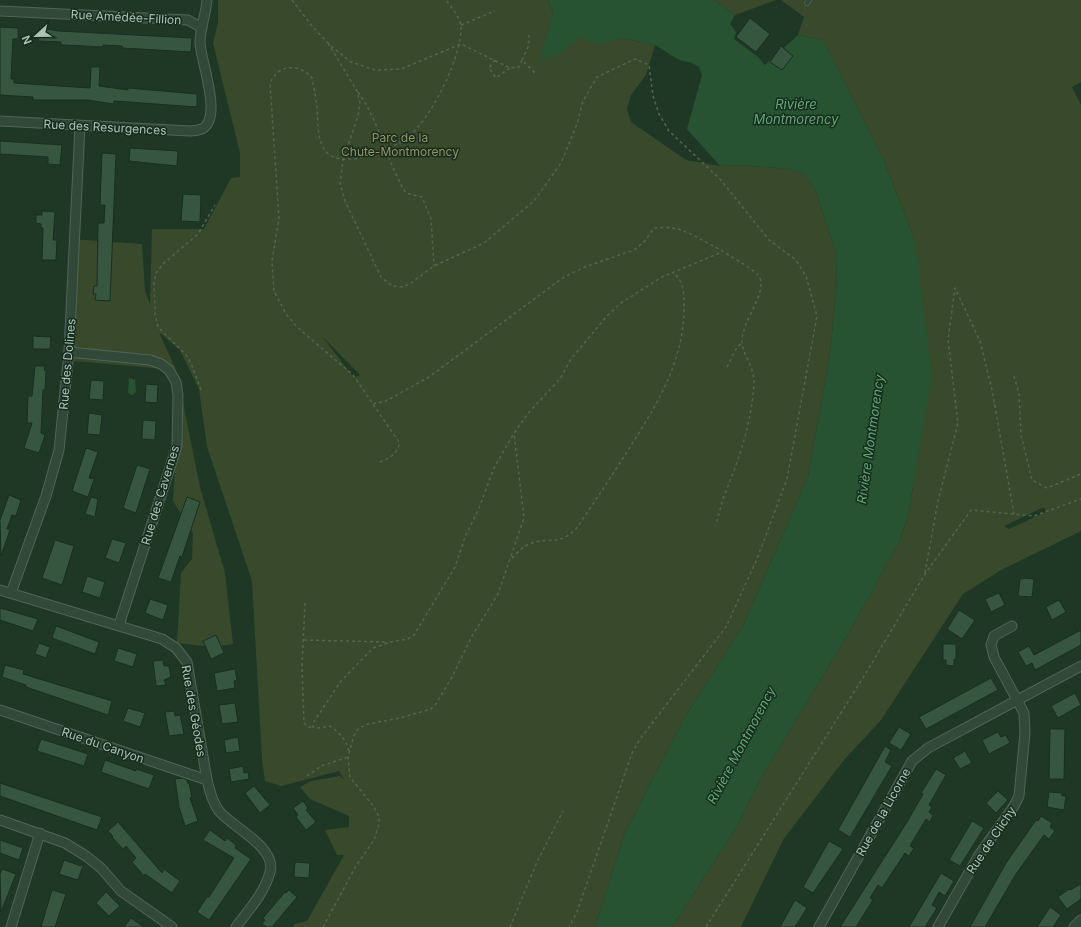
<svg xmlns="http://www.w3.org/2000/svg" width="1081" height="927" font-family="Inter,sans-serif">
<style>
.green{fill:#39492c;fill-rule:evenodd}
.water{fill:#275333}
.building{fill:#375640;stroke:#192f20}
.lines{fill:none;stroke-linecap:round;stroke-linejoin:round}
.lane-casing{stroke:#4f6657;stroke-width:6}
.street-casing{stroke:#4f6657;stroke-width:11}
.path{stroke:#52664e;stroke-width:1.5;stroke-dasharray:3 3;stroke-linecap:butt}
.lane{stroke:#324838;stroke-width:4.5}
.street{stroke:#324838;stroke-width:9}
.labels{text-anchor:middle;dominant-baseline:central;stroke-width:3;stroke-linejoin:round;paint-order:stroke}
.street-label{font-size:12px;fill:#abc5b4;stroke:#172c1e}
.park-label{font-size:12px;fill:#979462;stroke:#172c1e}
.water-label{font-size:13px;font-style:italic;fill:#61a875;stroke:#172c1e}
</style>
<rect width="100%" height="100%" fill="#1e3825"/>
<g class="green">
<path d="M218,0H548L553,13L546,41L586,37L606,42L622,38L655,45L646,75L631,95L627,109L631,122L686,160L720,166L741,165L790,169L804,174L815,189L836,253L837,283L830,354L808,477L743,626L685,717L625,833L595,927H293L295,924L307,921L344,855H337L325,830L349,827V816L310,799L300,787L311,781L340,776L344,779L339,771L281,786L265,781L262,759L252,581L207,447L199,389L180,350L159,332L176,370L63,360L70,239L142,244L145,291L150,304L152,229H204L231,178L240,177V153L213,43L218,22ZM322,336L360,375L354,378Z"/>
<polygon points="714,0 776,0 735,15"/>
<path d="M781,0H1081V82L1072,87L1081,105V531L1003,569L963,594L881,720L844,760L783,840L741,927H672L736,828L759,781L847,636L899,542L908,516L913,487L915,241L884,161L823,40L798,35L804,17ZM1044,507L1046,512L1009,529L1004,526Z"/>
<polygon points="180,388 200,487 225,573 233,644 213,647 177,643 181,573 192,559 193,533 173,501"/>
</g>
<g class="water">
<polygon points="548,0 714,0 735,15 730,24 736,32 734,39 758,57 765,65 798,35 823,40 884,161 915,241 932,375 908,516 899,542 847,636 759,781 736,828 672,927 595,927 625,833 685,717 743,626 808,477 830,354 837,283 836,253 815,189 804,174 790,169 741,165 720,166 687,129 702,75 699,67 692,63 679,60 655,45 622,38 601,44 588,42 586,37 579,38 560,54 540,60 553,13"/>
<polygon points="129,378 135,380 136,392 132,395 128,393"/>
</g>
<g class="building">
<polygon points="750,18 770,34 756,52 736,37"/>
<polygon points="40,26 47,27 47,29 59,31 192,38 191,52 122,48 122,46 103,45 103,47 65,45 61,45 61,42 38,41"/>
<polygon points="0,27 18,28 18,39 13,39 11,79 14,79 14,83 90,88 91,67 100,67 99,86 128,90 128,88 197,94 197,107 114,101 114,104 87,100 33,100 33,97 0,95"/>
<polygon points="781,46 793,56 782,70 770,62"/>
<polygon points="0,141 62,145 60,165 48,164 48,157 0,154"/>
<polygon points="130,148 178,151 177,166 129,161"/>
<polygon points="102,153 116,154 110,301 95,300 96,294 93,294 94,286 97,286 98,223 104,223 105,205 100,205"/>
<polygon points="183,194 201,195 200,222 181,221"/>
<polygon points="42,211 55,212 53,240 57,240 56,260 42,260 43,228 41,228 41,224 36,223 36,215 42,215"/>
<polygon points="33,336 51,337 50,349 33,349"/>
<polygon points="35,366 45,366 44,370 46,370 45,390 43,390 41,433 45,435 39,453 24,448 32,423 27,423 28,396 32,396"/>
<polygon points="91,380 104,381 103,400 89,399"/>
<polygon points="146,384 158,385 157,403 145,402"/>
<polygon points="89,413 102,415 100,435 87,434"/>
<polygon points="143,420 156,421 155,440 142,439"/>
<polygon points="86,448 98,452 89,478 94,479 88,497 72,491"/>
<polygon points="137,465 150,469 136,513 123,508"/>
<polygon points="9,495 21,500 16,516 12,515 7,529 10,530 1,556 0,520"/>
<polygon points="91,497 98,499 95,517 85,514"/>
<polygon points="187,497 200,502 182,557 180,556 171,582 158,578"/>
<polygon points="112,539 126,543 119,563 105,558"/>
<polygon points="55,540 74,546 62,585 42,578"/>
<polygon points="87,576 105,582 100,598 82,592"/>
<polygon points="1026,578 1034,579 1032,597 1018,596 1020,579"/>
<polygon points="999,593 1005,605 991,612 985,599"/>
<polygon points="150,599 168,605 163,620 145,613"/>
<polygon points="1059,600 1066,612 1052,620 1046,607"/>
<polygon points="0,608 38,619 33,631 0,620"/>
<polygon points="959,610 975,620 962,639 947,629"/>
<polygon points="56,626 99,642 95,654 52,638"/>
<polygon points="1081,630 1081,645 1035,670 1032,663 1026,666 1018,652 1029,646 1034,655"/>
<polygon points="216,635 224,653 211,659 203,641"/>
<polygon points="39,643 50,647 46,658 35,654"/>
<polygon points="943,644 956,644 956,659 954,659 954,666 946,665 946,660 943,660"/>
<polygon points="118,648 137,654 133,667 114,661"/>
<polygon points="163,660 164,666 169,666 171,677 164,680 166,685 156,686 153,661"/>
<polygon points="5,665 24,670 23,674 112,701 108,715 26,687 26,685 2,677"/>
<polygon points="235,669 237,680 234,681 235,688 217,691 214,673"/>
<polygon points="991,678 998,690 926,729 919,717"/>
<polygon points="1075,693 1081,705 1058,718 1051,706"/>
<polygon points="235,703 238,722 222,724 219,705"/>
<polygon points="128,708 145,713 140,727 123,721"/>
<polygon points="174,711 175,716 180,715 184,734 169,736 165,712"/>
<polygon points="899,727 911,734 901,750 889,743"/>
<polygon points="1050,729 1065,729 1064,779 1049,779"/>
<polygon points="998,732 1001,737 1006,735 1010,743 989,754 982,740"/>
<polygon points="238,737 240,751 226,753 224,740"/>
<polygon points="41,739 88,754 84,766 37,751"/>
<polygon points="885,746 891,750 885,762 892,766 850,837 838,830"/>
<polygon points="965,751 972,763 960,769 953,758"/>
<polygon points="105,760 136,771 136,769 154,775 149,789 101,772"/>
<polygon points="243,766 244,773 248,772 249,779 231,782 229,769"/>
<polygon points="936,769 946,775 929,805 932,807 929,812 933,815 930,822 926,819 910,846 914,848 909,856 905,853 882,888 878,885 870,898 873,900 856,927 840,927 907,822 923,794 921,793"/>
<polygon points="183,778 187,780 188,784 189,783 192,797 190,798 198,821 185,826 179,807 175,779"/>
<polygon points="0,783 102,817 97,830 0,796"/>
<polygon points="254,786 270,805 260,813 245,793"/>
<polygon points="998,791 1008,800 996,813 986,803"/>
<polygon points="1049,792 1062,793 1062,796 1066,796 1064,810 1047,807"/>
<polygon points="303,801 308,808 306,810 316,822 306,830 296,817 298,815 293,808"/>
<polygon points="1041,816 1052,823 1050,827 1055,831 1049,839 1044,835 1016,874 985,927 970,927 1006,863 1036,820 1038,821"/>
<polygon points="972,821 984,828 960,866 949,860"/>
<polygon points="118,822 162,873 164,869 180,881 172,893 145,874 144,876 132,862 136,858 126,846 123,849 112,837 113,836 108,831"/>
<polygon points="210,830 225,841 227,838 236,845 235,848 251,859 209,920 197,912 207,897 209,897 234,858 203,840"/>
<polygon points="0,840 23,848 19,860 0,853"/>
<polygon points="829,841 843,849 813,893 803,887"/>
<polygon points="64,860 81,866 84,863 78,880 59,874"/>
<polygon points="295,862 310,863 309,878 294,877"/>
<polygon points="2,869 16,874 1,912 0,874"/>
<polygon points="941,873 954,881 945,896 939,892 932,905 937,908 925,927 909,927"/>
<polygon points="1081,884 1081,899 1067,909 1058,897 1069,889 1070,890"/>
<polygon points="52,890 66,894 55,927 41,927"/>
<polygon points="289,890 297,897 272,927 267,927 262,924 265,920 263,918 285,892 286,893"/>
<polygon points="106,892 120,906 109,916 96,903"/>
<polygon points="795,900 807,908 795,927 780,927"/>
<polygon points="1050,907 1061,915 1053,927 1037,927"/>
<polygon points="131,918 144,927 124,927"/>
</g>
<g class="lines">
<g class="lane-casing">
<polyline id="lane" points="807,3 809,0"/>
</g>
<g class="street-casing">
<g id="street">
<polyline points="0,11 188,20 202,28"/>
<path d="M0,121L190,131C194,131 199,130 202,129C223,118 201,62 200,43C200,28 206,14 207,0"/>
<polyline points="69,352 150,360 161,364 169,370 176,382 178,395 177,446 119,625"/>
<path d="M0,590L162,639L176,648L187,662L207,780C210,791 212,802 219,811C233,828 277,847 270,872C265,892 248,911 236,927"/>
<polyline points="11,593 46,496 59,450 69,352 80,126"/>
<polyline points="0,710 207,780"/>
<polyline points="0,820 65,843 86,856 101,868 121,891 172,927"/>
<polyline points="11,927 40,833"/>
<polyline points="819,927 912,761 928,748 1081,666"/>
<polyline points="938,927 979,855 1014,806 1019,796 1025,733 1024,713 994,657 991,645 994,636 1012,626"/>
<polyline points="1074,927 1081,920"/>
</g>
</g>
<g class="path">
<polyline points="292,0 312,26 328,43"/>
<polyline points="461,25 495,11"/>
<polyline points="328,43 357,91 360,103 358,116 343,160 340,184 345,201 381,277 392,286 403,287 411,283 434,266 484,243 534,201 561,163 577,124 583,101 597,77 635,59 649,65 653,96 659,114 669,131 720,179 769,240 796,260 806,276 817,316 787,479 757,559 726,627 640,739 632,753 577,912 569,927"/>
<polyline points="331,46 351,62 375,70 401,69 461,44 510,68 519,67 522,60 535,73"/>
<polyline points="495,60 489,68 496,78 510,68"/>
<polyline points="522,60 529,45 529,35"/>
<path d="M358,92C380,122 386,161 406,193L422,197L431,219L434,266"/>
<polyline points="727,367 737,347 742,343"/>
<polyline points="1014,376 1019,394 1021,435 1032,480 1047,488 1081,474"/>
<polyline points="201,390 191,363 186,355 158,327 155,314 154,283 156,273 163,264 198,234 215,205"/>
<path d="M373,404L386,401L429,377L564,277L585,267L634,250L644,242L654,228C663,227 673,227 681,230C692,233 750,266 757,274C759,276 761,280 761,282C762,301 741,323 742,343C743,355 754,366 754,383C752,420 740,457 726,491C721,502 720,514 715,525"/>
<path d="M380,462C390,458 399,453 399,442L353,375L297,327L286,314L274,291L272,261L279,218L270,84C276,64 300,63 312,78C314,88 316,98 317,108C318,120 317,136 323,147C336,174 391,150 408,137C431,119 462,57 461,26C460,17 451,7 446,0"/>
<path d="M512,558C518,552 524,545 532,543C552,537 558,546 576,529C593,504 609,480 625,455C654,409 685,363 684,305C684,294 684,280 673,273"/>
<polyline points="925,573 938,501 958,423 948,340 955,288 980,341 992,390 1014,514"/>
<polyline points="305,603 302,666 304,723 308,727 313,727"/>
<polyline points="304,640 388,642"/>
<path d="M349,751C346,740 339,732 330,726L318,728L313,727V723L341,681L373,648L390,642L408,639L414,635L455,567L465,537L479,508L494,468L514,433L530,411L560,379L571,359L607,316L621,303L662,277L722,252"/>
<polyline points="307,776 321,766 348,757"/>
<polyline points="323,927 356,866 374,840 379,824 379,817 374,807 350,777 348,757 354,735 359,728 368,724 400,718 431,709 436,704 452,677 472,636 498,594 524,518 514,433"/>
<polyline points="510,927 537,862 563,811"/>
<polyline points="706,927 866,673 925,574 971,510 1034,516 1081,499"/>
</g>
<use href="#lane" class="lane"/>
<use href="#street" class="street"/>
</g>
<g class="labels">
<g class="street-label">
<text transform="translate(126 17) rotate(3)">Rue Amédée-Fillion</text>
<text transform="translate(105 127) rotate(3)">Rue des Resurgences</text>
<text transform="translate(67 364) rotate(-85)">Rue des Dolines</text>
<text transform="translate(160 495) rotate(-73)">Rue des Cavernes</text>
<text transform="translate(194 711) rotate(80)">Rue des Géodes</text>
<text transform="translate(103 745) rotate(19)">Rue du Canyon</text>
<text transform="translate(883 812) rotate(-61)">Rue de la Licorne</text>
<text transform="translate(991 840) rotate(-56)">Rue de Clichy</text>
</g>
<g class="park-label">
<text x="400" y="137">Parc de la<tspan x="400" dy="14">Chute-Montmorency</tspan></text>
</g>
<g class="water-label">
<text x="796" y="104">Rivière<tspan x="796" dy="15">Montmorency</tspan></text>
<text transform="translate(870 439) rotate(-82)">Rivière Montmorency</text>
<text transform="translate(741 745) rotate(-62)">Rivière Montmorency</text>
</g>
</g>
<g transform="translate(36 36) rotate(248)" stroke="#172c1e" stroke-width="3" paint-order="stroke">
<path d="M0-3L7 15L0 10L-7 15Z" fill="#abc5b4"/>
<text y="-6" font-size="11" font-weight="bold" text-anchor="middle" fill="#abc5b4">N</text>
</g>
</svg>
